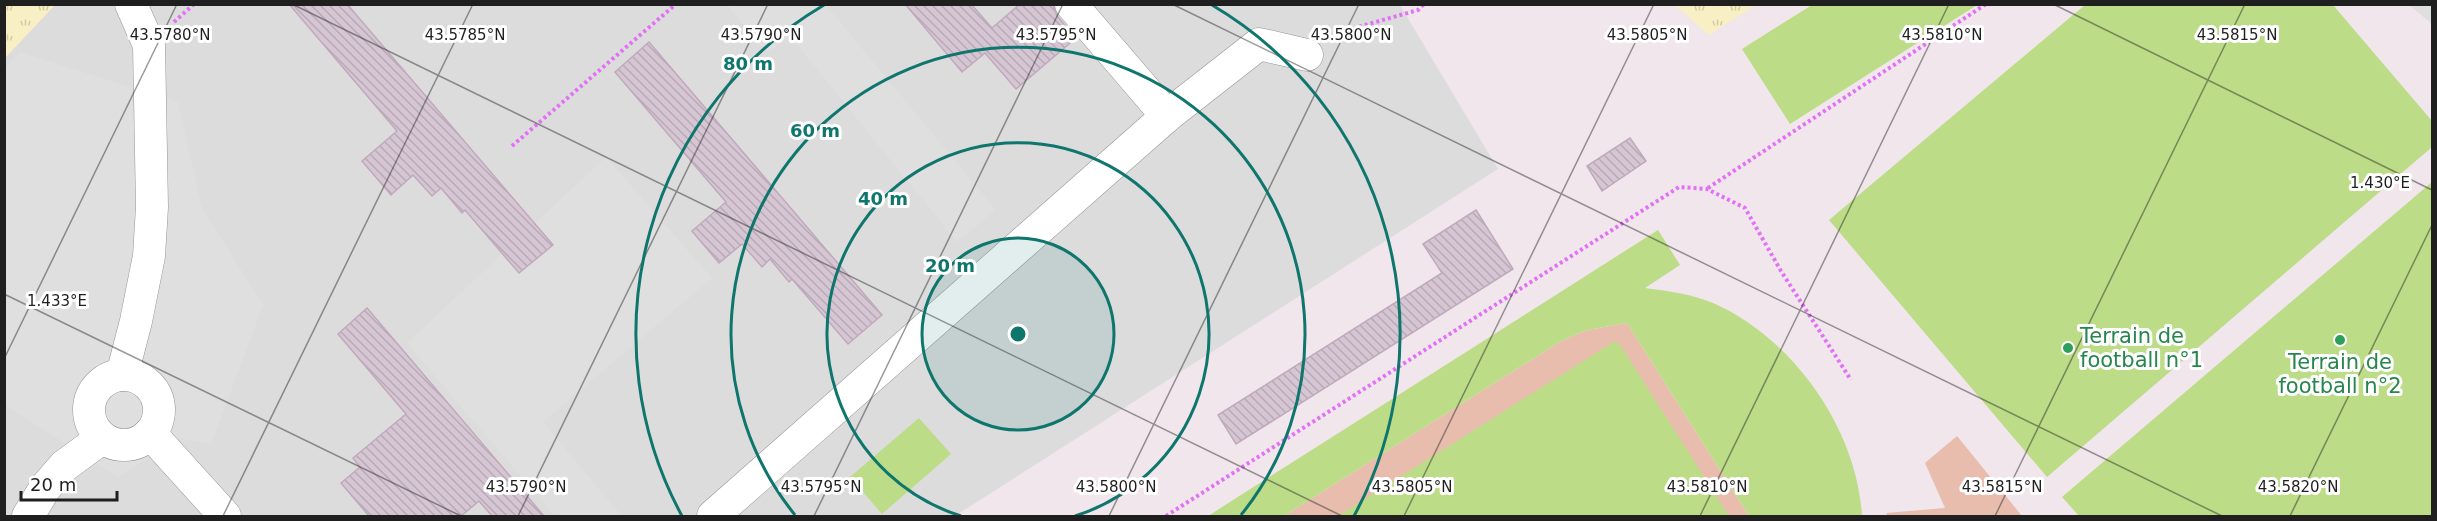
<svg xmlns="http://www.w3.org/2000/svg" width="2437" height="521" font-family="'DejaVu Sans',sans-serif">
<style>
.residential{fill:#dddcdd}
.grass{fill:#e8bdae}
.park{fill:url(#park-tufts)}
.pitch{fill:#bcdc87}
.parking{fill:#dfdfdf}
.building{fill:url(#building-back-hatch);stroke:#c1a9bc;stroke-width:1.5}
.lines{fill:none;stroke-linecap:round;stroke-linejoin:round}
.minor-casing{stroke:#969696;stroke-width:33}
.path{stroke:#e271f5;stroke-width:4;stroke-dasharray:3 3;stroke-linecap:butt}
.minor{stroke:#fff;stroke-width:32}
.ticks{fill:none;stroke:#1f1f1f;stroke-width:1.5;stroke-opacity:0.45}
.ring{fill:none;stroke:#0f766e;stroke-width:3}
.leisure-dot{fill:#2e9e5b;stroke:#fff;stroke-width:2}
.labels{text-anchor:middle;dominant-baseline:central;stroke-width:6;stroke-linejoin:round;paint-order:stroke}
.leisure-label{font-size:21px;fill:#27864d;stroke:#fff;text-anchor:start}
.ticks-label{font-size:15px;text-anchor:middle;fill:#1f1f1f;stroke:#fff;stroke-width:6;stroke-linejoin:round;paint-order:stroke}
.centre{fill:#0f766e;stroke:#fff;stroke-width:3}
.ring-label{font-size:18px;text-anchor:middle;font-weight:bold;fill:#0f766e;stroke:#fff;stroke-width:6;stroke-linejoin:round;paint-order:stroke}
</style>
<defs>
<pattern id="park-tufts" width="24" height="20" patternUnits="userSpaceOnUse" patternTransform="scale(1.5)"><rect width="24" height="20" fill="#f8efc5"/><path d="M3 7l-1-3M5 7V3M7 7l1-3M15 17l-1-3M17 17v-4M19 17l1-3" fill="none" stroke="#d4cca9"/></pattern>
<pattern id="building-back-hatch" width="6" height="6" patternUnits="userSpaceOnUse" patternTransform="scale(1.5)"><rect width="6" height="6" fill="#d6c6d3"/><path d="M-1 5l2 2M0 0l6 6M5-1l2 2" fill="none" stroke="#b7aab5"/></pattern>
</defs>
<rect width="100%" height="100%" fill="#f0e6eb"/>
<polygon class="residential" points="55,4 1400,5 1498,169 955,516 5,516 4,58"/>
<g class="grass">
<polygon points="1627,323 1749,516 1284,516 1561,341 1587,330"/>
<polygon points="1957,436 2022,516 1888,516 1886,513 1945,508 1925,463"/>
</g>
<g class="park">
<polygon points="5,4 55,5 5,58 4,5"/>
<polygon points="1675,5 1756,5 1709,35"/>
</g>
<g class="pitch">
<polygon points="1812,5 1812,4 1977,5 1790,124 1742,49"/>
<polygon points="2085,5 2333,5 2432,121 2432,147 2047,477 1829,220"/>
<polygon points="2432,182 2432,516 2079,516 2062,497"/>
<path d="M1658,230L1680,265L1645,288C1668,291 1691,294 1713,303C1793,338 1857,429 1862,516H1749L1627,323L1587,330L1561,341L1284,516H1208Z"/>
<polygon points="1615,341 1617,344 1619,343 1729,516 1338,516"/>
<polygon points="919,418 951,454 882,514 850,477"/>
</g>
<g class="parking">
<polygon points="727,5 826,5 996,210 957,242 790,36 768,52"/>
<polygon points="2409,5 2432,5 2432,24"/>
<polygon points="20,52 178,102 202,208 263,305 211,444 180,438 118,477 5,405 4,69"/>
<polygon points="606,157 712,278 543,422 621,515 555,516 407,343"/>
</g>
<g class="building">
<polygon points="289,4 347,4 553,245 519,273 465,210 462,213 441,188 432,196 413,175 391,195 362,161 397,131"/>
<polygon points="905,4 971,4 992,28 1020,4 1053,4 1057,16 1076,38 1016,89 985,53 962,72"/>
<polygon points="649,42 882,315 848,344 792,279 789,282 770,259 762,267 742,244 719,263 692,231 726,202 615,72"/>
<polygon points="1630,138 1646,161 1602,191 1587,166"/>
<polygon points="1476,210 1513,269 1236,444 1218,415 1442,273 1423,244"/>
<polygon points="367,308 544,516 492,516 479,501 461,516 369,516 341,483 360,467 353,458 406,414 338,334"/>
</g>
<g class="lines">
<g class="minor-casing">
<g id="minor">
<polyline points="1071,4 1167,116"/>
<polyline points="122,375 136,321 149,256 152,207 149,45 131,4"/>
<circle cx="124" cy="410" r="35"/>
<polyline points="150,433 225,516"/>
<polyline points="28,516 45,488 64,466 102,438"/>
<polyline points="713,516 1167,116 1259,44 1307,55"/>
</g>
</g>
<g class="path">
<polyline points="174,22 194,4"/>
<polyline points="1332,39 1344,31 1418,10 1424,4"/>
<polyline points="512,146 676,4"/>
<polyline points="1708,188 1986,4"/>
<polyline points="1166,516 1679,187 1707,189 1745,208 1781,271 1851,380"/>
</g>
<use href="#minor" class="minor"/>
</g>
<path class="ticks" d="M292,4L1342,516M1172,4L2222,516M2053,4L2432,190M4,294L461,516M4,359L177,4M223,516L473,4M518,516L768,4M814,516L1063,4M1109,516L1359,4M1404,516L1654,4M1700,516L1949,4M1995,516L2245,4M2290,516L2432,225"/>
<circle cx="1018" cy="334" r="96" fill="#0f766e" fill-opacity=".12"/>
<g class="ring">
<circle cx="1018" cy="334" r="96"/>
<path d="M961 516A191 191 0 1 1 1075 516"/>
<path d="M795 515A287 287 0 1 1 1241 515"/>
<path d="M682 516A382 382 0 0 1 824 5M1212 5A382 382 0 0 1 1354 516"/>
</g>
<g class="leisure-dot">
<circle cx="2340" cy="340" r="6"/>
<circle cx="2068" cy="348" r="6"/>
</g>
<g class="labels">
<g class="leisure-label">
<text x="2080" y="336">Terrain de<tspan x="2080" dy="24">football n°1</tspan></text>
<text x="2340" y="362" text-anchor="middle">Terrain de<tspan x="2340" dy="24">football n°2</tspan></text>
</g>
</g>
<g class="ticks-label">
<text x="170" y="40">43.5780°N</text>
<text x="465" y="40">43.5785°N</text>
<text x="761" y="40">43.5790°N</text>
<text x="1056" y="40">43.5795°N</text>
<text x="1351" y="40">43.5800°N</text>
<text x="1647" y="40">43.5805°N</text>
<text x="1942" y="40">43.5810°N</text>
<text x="2237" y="40">43.5815°N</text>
<text x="2380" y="188">1.430°E</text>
<text x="57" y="306">1.433°E</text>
<text x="526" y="492">43.5790°N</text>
<text x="821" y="492">43.5795°N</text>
<text x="1116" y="492">43.5800°N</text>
<text x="1412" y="492">43.5805°N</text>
<text x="1707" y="492">43.5810°N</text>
<text x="2002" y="492">43.5815°N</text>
<text x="2298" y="492">43.5820°N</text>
</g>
<circle cx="1018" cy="334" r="9" class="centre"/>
<g class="ring-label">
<text x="748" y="70">80 m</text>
<text x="815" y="137">60 m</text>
<text x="883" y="205">40 m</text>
<text x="950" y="272">20 m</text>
</g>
<rect width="2437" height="521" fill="none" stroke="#1f1f1f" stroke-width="12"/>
<path d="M21 491v9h96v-9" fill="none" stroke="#1f1f1f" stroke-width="3"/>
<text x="30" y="491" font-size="18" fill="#1f1f1f" stroke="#ffffff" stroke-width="4.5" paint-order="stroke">20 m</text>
</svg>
